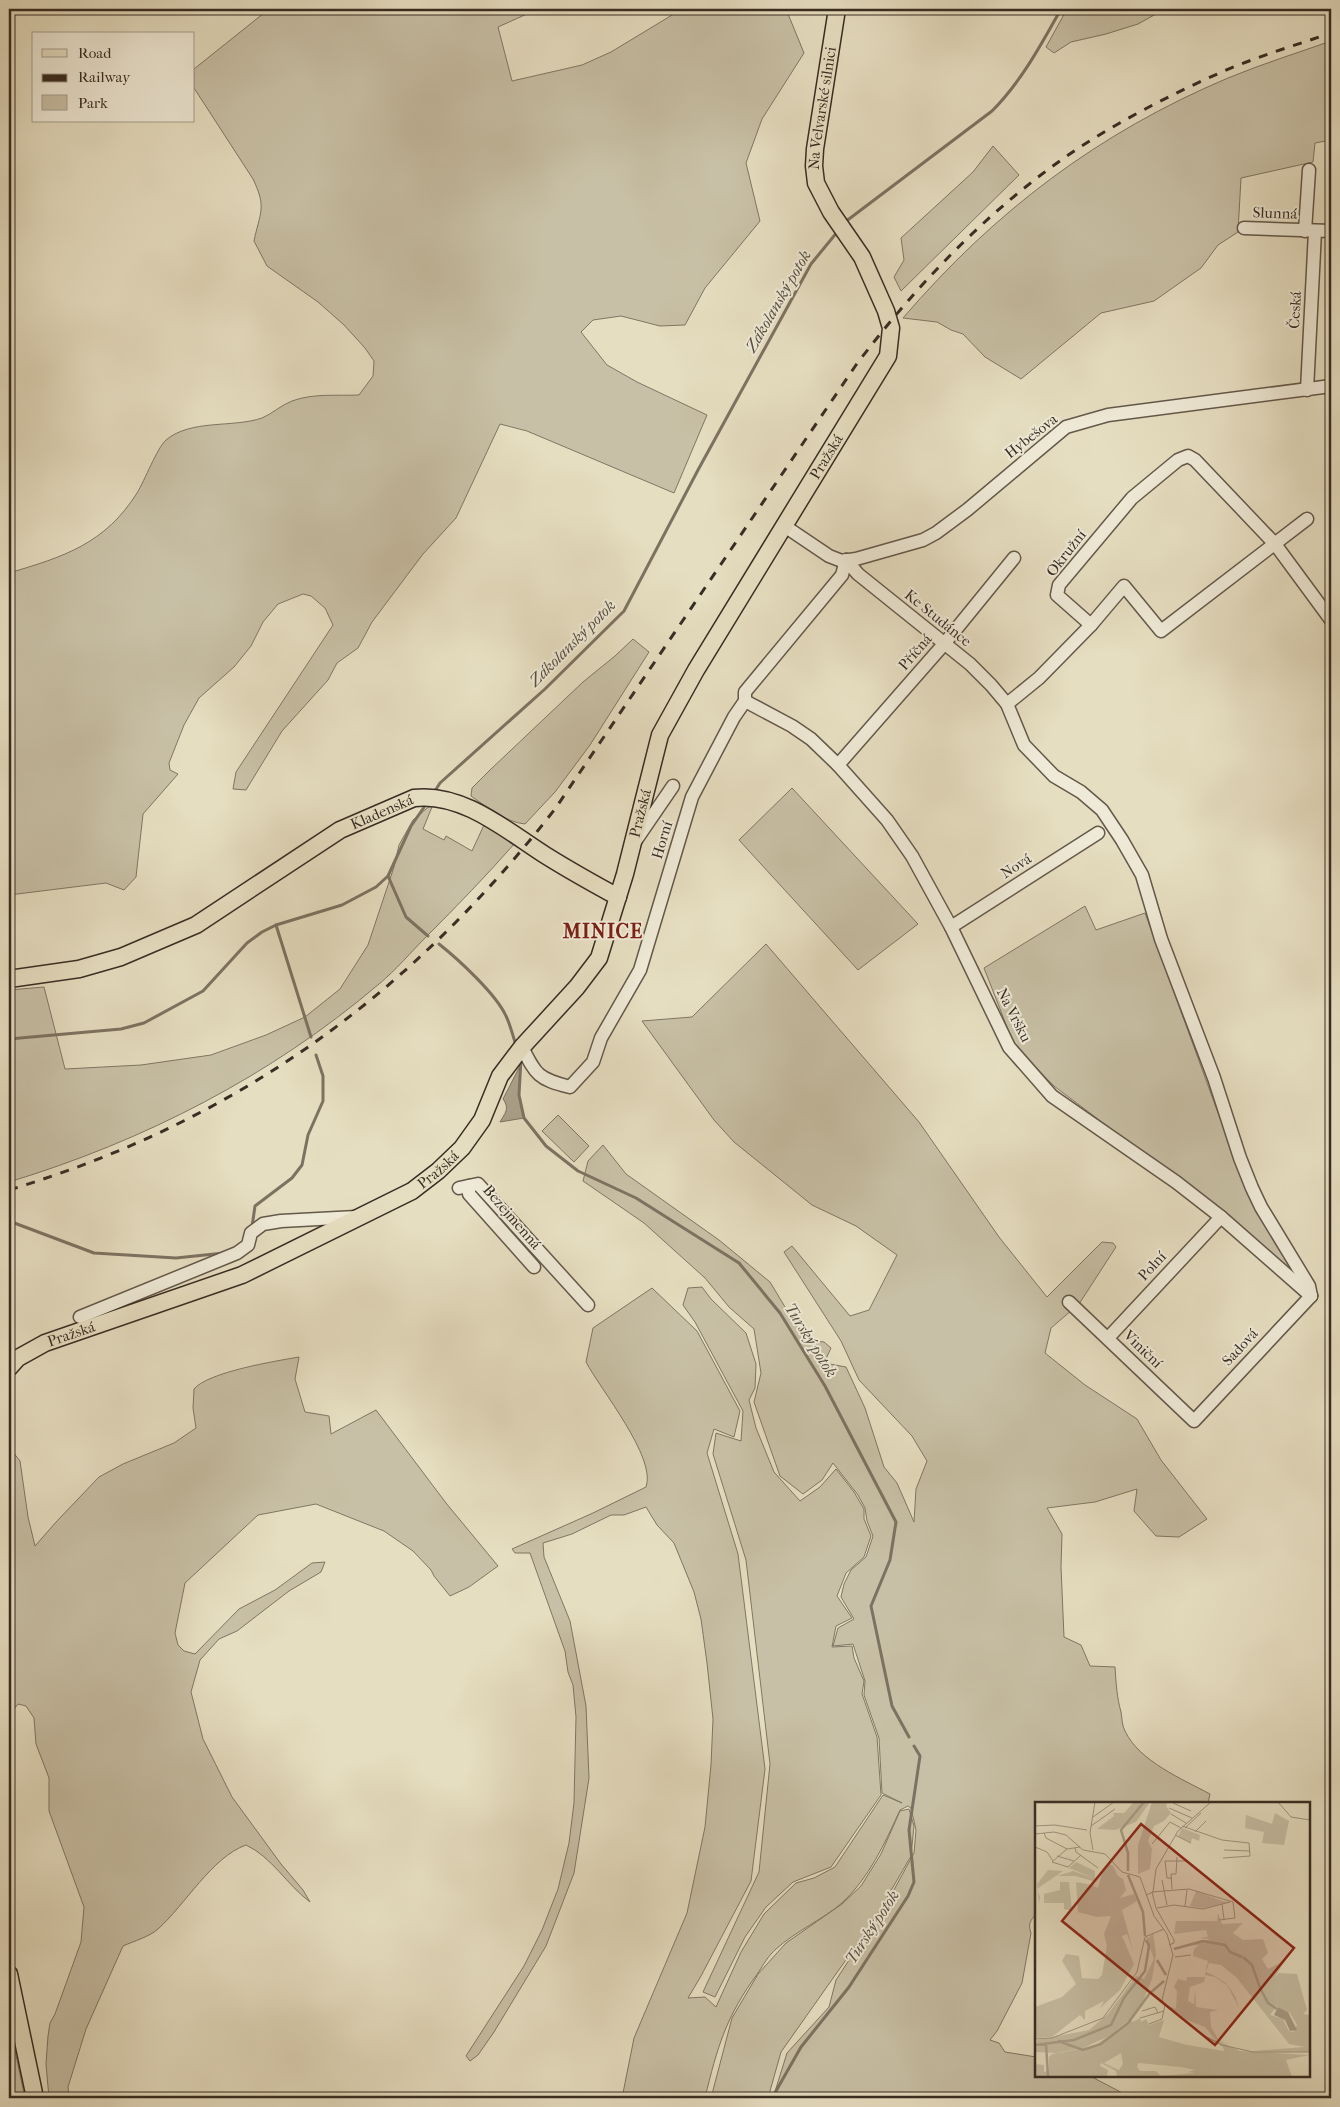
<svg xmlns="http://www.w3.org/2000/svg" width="1340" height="2107" font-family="'IM FELL French Canon',serif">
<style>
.green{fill:#c8c0a6;stroke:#807664}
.water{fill:#aba18b;stroke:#7d7261}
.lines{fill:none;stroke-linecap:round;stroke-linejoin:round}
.stream{stroke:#7d7261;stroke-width:3}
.minor-casing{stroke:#64584a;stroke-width:15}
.major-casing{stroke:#382c23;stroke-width:19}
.minor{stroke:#efead7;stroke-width:12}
.major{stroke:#e6dec1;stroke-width:16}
.rail{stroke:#382c23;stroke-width:3;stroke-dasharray:9 9;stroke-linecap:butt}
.labels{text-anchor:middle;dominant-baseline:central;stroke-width:4;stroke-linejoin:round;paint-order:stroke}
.street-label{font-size:15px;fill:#382c23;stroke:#efead7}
.water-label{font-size:16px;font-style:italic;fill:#5a4f42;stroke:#efead7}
.district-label{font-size:20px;font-weight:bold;letter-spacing:1px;fill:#7a1f14;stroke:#efead7}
.inset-river{fill:none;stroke:#aba18b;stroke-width:2.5}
.inset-road{fill:none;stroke:#a09782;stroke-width:1}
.view{fill:#8f2418;fill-opacity:0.15;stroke:#8f2418;stroke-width:2.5}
.inset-edge{fill:none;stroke:#382c23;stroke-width:2.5}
</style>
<rect width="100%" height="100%" fill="#e6dec1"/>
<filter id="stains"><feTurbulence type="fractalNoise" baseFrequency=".004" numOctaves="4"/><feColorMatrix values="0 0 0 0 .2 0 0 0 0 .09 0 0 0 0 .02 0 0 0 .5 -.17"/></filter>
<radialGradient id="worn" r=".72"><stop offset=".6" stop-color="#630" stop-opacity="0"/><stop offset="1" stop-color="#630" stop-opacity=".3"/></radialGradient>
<g class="green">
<path d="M269,9H501L504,14L515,9H538L498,27L512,81L582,65L611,52L682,9H786L804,53L762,119L746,163L760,221L705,288L685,325L660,326L621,316L593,320L581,332L607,365L637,382L707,415L674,493L527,431L500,424L456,518L423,554L372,622L358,648L337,663L328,680L282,731L246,790L233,789L236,772L333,625L325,608L311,596L303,594L278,604L263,622L251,646L234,667L199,698L184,725L169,763L170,770L178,774L143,814L136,877L124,890L106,883L9,895V573C63,557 105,544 137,493C145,480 157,448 166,440C191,419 233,428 262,418C272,414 281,405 292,401C313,393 337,396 359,395L373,376L374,361L365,348L344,325L318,302L267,266L254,241C260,212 267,208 253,179L194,88V69Z"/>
<polygon points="1067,9 1165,9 1138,24 1106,34 1071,42 1054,53 1046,47"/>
<path d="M1274,9H1316C1302,13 1288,15 1274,9Z"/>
<path d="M1331,41V140L1315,143L1313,162L1241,178L1238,232L1218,245L1201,268L1154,301L1101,313L1021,379L985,357L963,334L951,330L937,322L903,318C995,211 1098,133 1228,78C1262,64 1297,53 1331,41Z"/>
<polygon points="993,146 1019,175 901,291 894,277 904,260 901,238 973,172"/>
<path d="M633,639L649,652L590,745L555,792L525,824C505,822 487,807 471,796L472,788L490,770L583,682L615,656Z"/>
<polygon points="792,788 918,924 858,970 739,840"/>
<path d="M432,804V807L423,829L444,840L446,836L472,851L484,825L515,843C487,875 457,906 427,936C411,952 396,970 379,984C271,1076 144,1141 9,1182V990L44,987L65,1069L141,1065L211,1055L266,1035L305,1017L340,989L368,945L394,867L399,845L413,820Z"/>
<polygon points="1085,906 1096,930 1145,913 1248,1195 1295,1272 1295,1277 1163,1168 1054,1086 1014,1045 984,968"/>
<path d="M766,944L919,1122L999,1237L1047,1297L1102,1242L1113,1243L1116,1247L1079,1304L1051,1328L1045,1353L1085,1385L1137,1419L1161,1460L1207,1519L1179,1537L1156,1536L1134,1511L1137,1489L1095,1502L1047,1508L1062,1534L1061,1567L1064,1637L1081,1645L1090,1666L1115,1667C1116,1683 1117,1698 1121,1712C1122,1718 1122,1726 1125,1731C1139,1761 1182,1779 1210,1794L1208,1803H1036V1914C1030,1921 1028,1924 1031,1933L1022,1983L997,2031L990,2040L999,2043L1005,2052L1036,2057V2076H1090L1132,2098H773L787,2053L829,2007L836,1980L889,1899L914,1853L916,1830L911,1808L908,1806L900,1810C885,1843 869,1878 842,1903C822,1920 796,1931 776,1949C769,1955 763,1965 758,1973C726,2016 717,2048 705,2098H622L634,2038L687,1913L705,1827L711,1765L713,1719L707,1663L701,1619L694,1592L674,1543L657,1525L646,1507L624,1515H611L572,1534L543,1543L544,1557L570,1621L586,1706L589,1778L574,1873L546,1946L494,2032L478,2055L470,2061L466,2056L524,1966L542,1930L558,1889L569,1843L574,1803L576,1717L573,1685L568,1672L565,1651L530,1553H515L512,1549L593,1513L646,1487C657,1458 600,1389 586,1362L593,1328L652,1288L697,1331L740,1411L734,1437L714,1429L707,1453L738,1554L765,1769L751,1881L701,1976L688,1998L705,1997L716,2007L741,1952L764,1914L796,1883L814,1878L835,1867L883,1795L902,1803L882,1793L879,1738L864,1695L865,1681L853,1644L833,1646L838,1628L854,1619L841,1597L844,1584L851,1570L866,1557L873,1536L867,1521L865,1508L858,1495L833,1463L822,1480L803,1494L780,1476L754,1402L761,1373L754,1329L729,1307L705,1278L644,1223L583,1181L588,1161L603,1145L626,1174L719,1240L770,1282L805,1340L824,1342L831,1348L824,1363L846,1367L865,1408L884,1467L897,1483L914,1522L916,1489L927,1461L912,1436L859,1380L841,1341L784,1252L792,1246L850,1316L869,1310L897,1255L856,1226L812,1205L734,1142L714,1120L642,1021L692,1017Z"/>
<polygon points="558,1115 589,1146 574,1162 542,1131"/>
<polygon points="702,1287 711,1299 746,1333 756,1364 755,1388 749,1400 756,1428 774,1472 800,1501 820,1487 836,1469 854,1492 864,1509 864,1519 871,1536 864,1557 846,1573 837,1596 852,1618 836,1626 832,1647 852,1646 854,1658 864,1681 862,1694 877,1737 881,1795 831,1867 793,1882 766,1907 745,1937 715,1997 703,1992 759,1872 770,1764 746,1560 713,1454 716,1433 741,1441 743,1411 695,1322 683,1305 688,1288"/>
<path d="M299,1357L295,1379L305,1412L329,1416L331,1434L376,1410L446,1503L498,1566L469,1587L450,1596L434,1576L431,1570L413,1551L384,1531L316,1504L258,1515L185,1583L175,1633L178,1645L184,1651L195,1654L239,1609L275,1590L312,1563L325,1562L321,1572L289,1591L237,1631L219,1639L200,1660L191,1692L203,1739L232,1797L281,1864L303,1890L310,1902C287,1885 272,1857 246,1845C212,1857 185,1905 158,1929C149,1937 134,1941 123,1946L86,2029L68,2087L69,2098H49L46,2064L48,2036L50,2023L55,2014L81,1942L84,1907L49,1811V1778L36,1744L34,1718L26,1706L18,1704L14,1709L12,1717L11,1745L14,1868L9,1872V1447L20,1461L28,1517L35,1546L57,1521L99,1477L123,1464L174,1443L196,1428L193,1408L194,1389C208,1372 276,1361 299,1357Z"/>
<polygon points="909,1809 914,1826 911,1856 874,1920 781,2052 768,2098 711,2098 732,2018 758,1974 786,1943 842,1904 861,1886 881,1854 900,1811"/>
<polygon points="9,2022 25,2098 15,2098 9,2069"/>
</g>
<path class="water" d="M520,1066L519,1095L524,1118L500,1122C505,1113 510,1109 503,1099Z"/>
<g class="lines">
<g class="stream">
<path d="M845,222L992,111C1021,82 1041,45 1061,9"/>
<polyline points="433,794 440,783 545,689 624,611 698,470 811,264 838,231"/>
<polyline points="388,876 406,917 428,936"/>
<polyline points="276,925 311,1037"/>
<path d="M439,944C458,959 496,994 506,1016C510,1024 512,1033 515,1042"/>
<polyline points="9,1039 121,1029 144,1023 203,991 247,943 262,932 276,925 342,905 376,887 388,876 411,826 427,803"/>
<polyline points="521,1059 519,1095 524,1118 546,1146 578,1171 636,1198 739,1263 780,1313 825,1386 896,1522 890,1560 871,1606 892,1706 909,1737"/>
<polyline points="9,1221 94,1253 176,1258 224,1253"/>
<polyline points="252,1227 255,1206 292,1178 302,1165 308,1135 323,1101 323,1076 316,1055"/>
<polyline points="772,2098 801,2047 849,1987 908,1896 914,1882 909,1830 920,1756 914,1746"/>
</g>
<g class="minor-casing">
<g id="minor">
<polyline points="1244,228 1331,231"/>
<polyline points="1305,231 1309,170"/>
<polyline points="1307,390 1315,231"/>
<polyline points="783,525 829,556 842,561 856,559 923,540 936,533 967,510 1066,427 1108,415 1331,386"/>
<polyline points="846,560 858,574 970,664 991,685 1007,704 1024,745 1054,776 1081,792 1102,810 1122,840 1142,875 1161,939 1214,1078 1240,1158 1252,1188 1261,1207 1309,1286 1311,1296"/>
<polyline points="1091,625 1057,595 1059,585 1132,498 1178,460 1188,456 1195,460 1275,544 1331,620"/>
<polyline points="745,701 792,726 811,739 838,765 887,820 912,856 951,927 1009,1047 1052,1096 1176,1182 1221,1217 1311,1296"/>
<polyline points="1007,704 1039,678 1091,625 1124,586 1161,631 1307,519"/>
<polyline points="838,765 944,644 1014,558"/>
<polyline points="636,840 673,786"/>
<polyline points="951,927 1098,833"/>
<path d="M522,1047C536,1075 538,1079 570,1087L593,1062L601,1038L640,970L692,797L734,717L745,701V692L842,575L846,560"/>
<polyline points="469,1186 469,1194 534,1267"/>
<polyline points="459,1188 478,1184 588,1305"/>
<polyline points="1069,1302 1194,1421 1311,1296"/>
<polyline points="80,1317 237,1253 248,1245 251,1233 263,1224 281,1221 356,1217"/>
<polyline points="1108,1338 1221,1217"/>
</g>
</g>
<g class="major-casing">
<g id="major">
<path id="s1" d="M9,979L79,969L121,957L196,925L340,830L414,798C462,792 506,830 545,855C569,870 594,884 618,897"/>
<path id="s2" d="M9,1368L18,1358L45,1343L242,1275L412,1191L438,1171L462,1148L482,1120L500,1076L522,1047L577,987L599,958L625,874L660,735L696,670L888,356L891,328L886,311L862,257L831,212L816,183L814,166L815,149L837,9"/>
<polyline points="9,1974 35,2098"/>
</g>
</g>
<use href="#minor" class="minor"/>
<use href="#major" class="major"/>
<path class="rail" d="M9,1190C237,1121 409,996 555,809L856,365C918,283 991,207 1077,149C1123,119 1174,93 1224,71C1259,56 1296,45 1331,33"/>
</g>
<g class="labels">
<g class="street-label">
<text stroke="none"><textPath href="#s2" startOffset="1686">Na Velvarské silnici</textPath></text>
<text transform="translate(1275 213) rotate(2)">Slunná</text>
<text transform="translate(1295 310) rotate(-87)">Česká</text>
<text transform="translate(1031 436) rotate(-38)">Hybešova</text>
<text stroke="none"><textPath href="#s2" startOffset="1300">Pražská</textPath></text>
<text transform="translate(1066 553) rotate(-52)">Okružní</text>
<text transform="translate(938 618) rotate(39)">Ke Studánce</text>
<text transform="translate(915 652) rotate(-49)">Příčná</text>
<text stroke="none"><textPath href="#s1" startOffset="414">Kladenská</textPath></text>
<text stroke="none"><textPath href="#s2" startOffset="895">Pražská</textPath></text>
<text transform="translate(662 840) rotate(-73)">Horní</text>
<text transform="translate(1016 866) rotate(-33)">Nová</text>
<text transform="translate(1014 1015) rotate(63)">Na Vršku</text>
<text stroke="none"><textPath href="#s2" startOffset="476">Pražská</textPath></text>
<text transform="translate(512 1217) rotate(49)">Bezejmenná</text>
<text transform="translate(1152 1266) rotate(-47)">Polní</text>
<text stroke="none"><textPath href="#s2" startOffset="72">Pražská</textPath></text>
<text transform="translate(1240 1347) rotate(-47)">Sadová</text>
<text transform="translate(1143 1349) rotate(44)">Viniční</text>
</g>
<g class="water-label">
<text transform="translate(778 301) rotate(-60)">Zákolanský potok</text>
<text transform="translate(572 643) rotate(-45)">Zákolanský potok</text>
<text transform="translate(811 1340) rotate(58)">Turský potok</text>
<text transform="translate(872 1927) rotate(-57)">Turský potok</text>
</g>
<g class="district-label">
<text x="603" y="931">MINICE</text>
</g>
</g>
<g transform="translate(1035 1802)">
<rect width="275" height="275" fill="#e6dec1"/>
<path d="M99,0H115L101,20L80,28L62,27L79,14L78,11H89ZM117,0H133L131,4L136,11L129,19L119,24L113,39L117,47L115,67L103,72V43ZM240,11L254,19L249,43L227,41L229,30L210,26L211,13L237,22ZM147,26L165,33L164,39L157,36L156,41L143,34ZM41,60L60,69V77L58,84L63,86L68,67L73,62L78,64L83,74L88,77L91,88L85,96L99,92L102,99L87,108L98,148L92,132L87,134L99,162L85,188L65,206L69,199L50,209V218L45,213L17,235L0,236V205L27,195L41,182L27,159L31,152L44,154L47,176L63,177L67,173L72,144L69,132L76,114L62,115L43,110L41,80L57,83L58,79L40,74H22L38,69L59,76L34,66ZM13,68L28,69L2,87L5,95L4,102L2,82ZM25,80H34L37,109L29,107V101H9V92L25,88ZM161,89L187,99L196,100L168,106L155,104ZM183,111L187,122L208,121L198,131L208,138L228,137L233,151L227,157L233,167L249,159L240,176L244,171L262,172L272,208L268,212L275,213V250L219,249L270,245L254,242L201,175L186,163L174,161L171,170L178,173L191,181L200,194L204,206L192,183L180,175L170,173L173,159L158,154L159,147L164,143L146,144L176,137L164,136L173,135L171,128L139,132L141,119H182ZM239,203L255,211L262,223L258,230L254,229L248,217L235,213L241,205ZM118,131L121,152L117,177L109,197L95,217L74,234L48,246L24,251L0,250L2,238L54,228L73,212L101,174L109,177L119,157L111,135L114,136ZM152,175H170L169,180L155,185L153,199L159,202L160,187L161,205L183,208L175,210L176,225L183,237L196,245L180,237L170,225L152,218L132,203L141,207L142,189L139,185L143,177L151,179ZM105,216L106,220L111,217L114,223L129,218L124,235L152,243L189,249L188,245L166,232L205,249L275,253L251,258L257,275H82L81,269L66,261L65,264L73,268L72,275H0V262L9,263V270L14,269V255L17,252L61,243L96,218L98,220ZM86,251L88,262L84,268L69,261ZM103,261L146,265L160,268L153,270L160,271L126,274L121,269H105L102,265Z" fill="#c8c0a6" fill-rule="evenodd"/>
<path d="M243,205L253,210L262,228L255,229L250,218L239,213Z" fill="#aba18b"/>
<path class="inset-river" d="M93,69V51L86,28L109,0M93,73L108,110L110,134M139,147L168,139L190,143L195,150L207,155M208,155L217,163L225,186L233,201L242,207M122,158L131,173M23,239L48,248L66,242L93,221L115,191L129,179M11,241L13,275M0,243L39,238L76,223L89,196L110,169L114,144L111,138"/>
<path class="inset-road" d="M243,0L256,15L275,18M138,1L156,9M134,6L157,16M136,12L151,21M58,15L79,0M0,24L20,23L52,28M56,24L80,7M147,24L187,38L214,41L215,54L188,56M150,26L166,11M160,30L171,19M9,31L11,36L32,47M0,32L19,30L31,33L48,48L70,52L87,70L105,75L119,114L132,132L138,153L127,198L130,203L168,233L187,243L218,250H275M140,33L156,41M117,42L135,20L146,26M0,45L12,50L18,59M45,45L32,47L17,60L33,65L46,53M40,46L41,50L63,66M58,48L55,31L60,0M189,48L215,49M22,54L39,59M137,76H132L130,59H153M127,78L132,103M137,87L136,72H141L142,55M111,93L118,90L121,67L143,29L176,0M187,102L189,117M150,104L152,88M122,106L139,103L168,107L195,100M184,118L200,116L198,100M134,143L139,141V138L121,106L117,90L154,87L198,100M140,155L156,153M107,209L120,205L123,211M105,216L129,209M114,222L127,217L130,203M0,237L17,236L68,216L102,170L110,135L129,127"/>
<path class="view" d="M106,22L259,146L180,243L27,119Z"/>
<rect width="275" height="275" class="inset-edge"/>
</g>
<rect width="1340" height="2107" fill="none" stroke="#e6dec1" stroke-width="30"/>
<rect x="10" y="10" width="1320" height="2087" fill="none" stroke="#382c23" stroke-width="2.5"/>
<rect x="15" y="15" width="1310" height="2077" fill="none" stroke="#382c23"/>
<rect x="32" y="32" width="162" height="90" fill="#efead7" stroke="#a69e8f"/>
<rect x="42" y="49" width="25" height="8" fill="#e6dec1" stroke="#a69e8f"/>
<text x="78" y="58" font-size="15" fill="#382c23">Road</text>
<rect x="42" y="74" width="25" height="8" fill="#382c23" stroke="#a69e8f"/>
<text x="78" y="82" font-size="15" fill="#382c23">Railway</text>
<rect x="42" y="95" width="25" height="15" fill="#c8c0a6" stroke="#a69e8f"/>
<text x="78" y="108" font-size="15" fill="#382c23">Park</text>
<rect width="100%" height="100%" filter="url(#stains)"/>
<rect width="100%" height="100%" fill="url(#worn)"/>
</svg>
